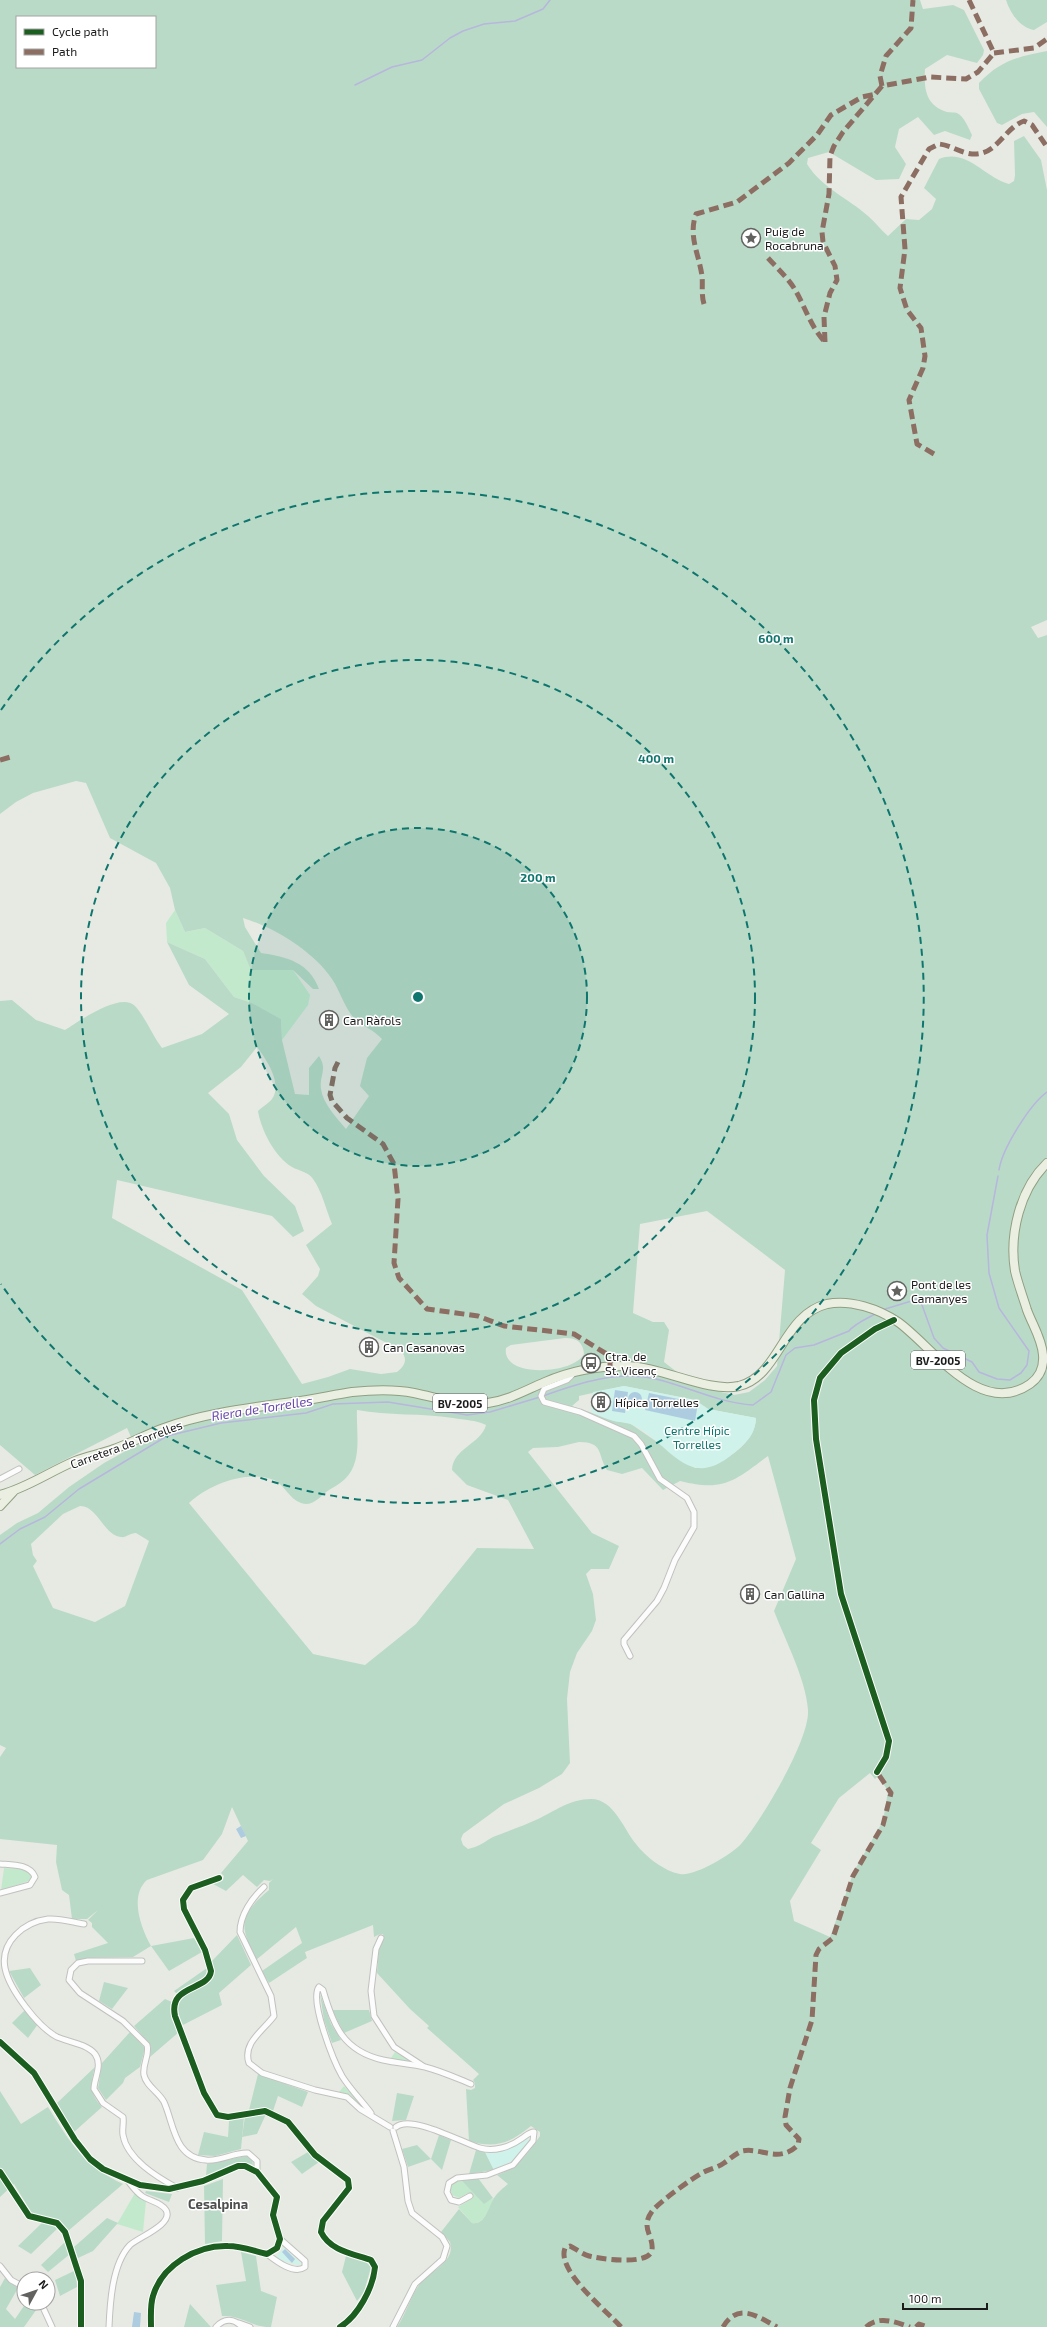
<svg xmlns="http://www.w3.org/2000/svg" width="1047" height="2327" font-family="'Exo 2',sans-serif">
<style>
.grass{fill:#c3e9cd}
.forest{fill:#badac8;fill-rule:evenodd}
.park{fill:#cff2eb}
.pitch{fill:#adcce0}
.lines{fill:none;stroke-linecap:round;stroke-linejoin:round}
.stream{stroke:#b7b6dd;stroke-width:1.5}
.street-casing{stroke:#c1c2bf;stroke-width:7}
.primary-casing{stroke:#909f81;stroke-width:10}
.street{stroke:#fbfcfb;stroke-width:5}
.primary{stroke:#eaefe2;stroke-width:8}
.quiet{stroke:#8d6e63;stroke-width:5;stroke-dasharray:10 5;stroke-linecap:butt}
.cycleway-casing{stroke:#fff;stroke-width:8}
.cycleway{stroke:#1b5e20;stroke-width:6}
.ring{fill:none;stroke:#0f766e;stroke-width:2;stroke-dasharray:7 5}
.labels{text-anchor:middle;dominant-baseline:central;stroke-width:3;stroke-linejoin:round;paint-order:stroke}
.shield{fill:#fff;stroke:#5f5f5f;stroke-width:1}
.shield-label{font-size:11px;font-weight:bold;fill:#1b1b1b}
.poi-label{font-size:12px;fill:#1b1b1b;stroke:#fff;text-anchor:start}
.park-label{font-size:12px;fill:#0c776d;stroke:#fff}
.street-label{font-size:12px;fill:#1b1b1b;stroke:#fff}
.water-label{font-size:13px;font-style:italic;fill:#6849a9;stroke:#fff}
.neighbourhood-label{font-size:13px;font-weight:bold;fill:#4e4e4e;stroke:#fff}
.centre{fill:#0f766e;stroke:#fff;stroke-width:2}
.ring-label{font-size:12px;text-anchor:middle;font-weight:bold;fill:#0f766e;stroke:#fff;stroke-width:3;stroke-linejoin:round;paint-order:stroke}
</style>
<rect width="100%" height="100%" fill="#e7eae3"/>
<g class="grass">
<polygon points="175,910 185,932 205,928 243,951 252,970 293,970 310,995 308,1005 282,1040 281,1019 252,1003 234,997 205,959 167,942 166,923"/>
<polygon points="4,1868 22,1869 31,1874 32,1878 29,1881 1,1890"/>
<polygon points="395,2052 413,2063 391,2058"/>
<polygon points="344,2086 361,2104 360,2105 349,2094 339,2092"/>
<path d="M461,2180L484,2203L494,2198C491,2207 483,2226 472,2223L458,2207L473,2198V2194L468,2193L459,2198L452,2195L450,2187L454,2183Z"/>
<polygon points="135,2193 146,2201 143,2232 117,2224"/>
</g>
<g class="forest">
<path d="M0,0H920L923,9L953,5L964,10L984,50L983,55L977,63L947,55L925,69C924,88 925,105 947,112C952,113 957,111 961,116C966,121 969,129 972,135L970,140L945,131L934,135L918,117L899,129L895,147L906,164L899,179L876,180L829,152L808,158L807,164C822,188 848,198 868,216C875,222 881,230 888,236L906,219L919,220L932,209L936,199L924,188L939,159C967,148 985,178 1009,184L1014,181L1015,175L1014,141L1024,136L1041,160L1047,190V620L1031,627L1038,638L1047,635V2327H397C406,2314 410,2298 419,2285C429,2271 456,2263 450,2242L441,2232L459,2209L472,2223C485,2226 489,2206 494,2198C497,2193 503,2188 508,2184L497,2175C518,2168 528,2153 540,2136V2132L531,2126C510,2143 496,2149 469,2141L466,2089L471,2090L475,2088V2083L473,2080L479,2074L427,2028L429,2026L410,2009L377,1973L379,1946L384,1939L383,1934H380L374,1937L373,1925L305,1952L307,1958L269,1983L262,1971L302,1943L296,1927L256,1960C240,1925 237,1917 269,1890V1883L273,1879L270,1881L264,1880L257,1887L243,1875L226,1891L213,1884L223,1880L224,1876L221,1873L248,1841L232,1807L222,1834L203,1860L147,1880C129,1896 141,1928 151,1946L133,1957L87,1958L76,1961L74,1954L108,1943L92,1927V1923L88,1920L98,1910L87,1919H72L69,1895L62,1890L56,1862L57,1845L0,1839V1757L6,1748L0,1745V1535L17,1523L38,1513L69,1487L104,1463L133,1447L134,1444L127,1428L35,1475L0,1445V1001L12,1000L36,1020L65,1030C78,1022 121,991 135,1006C146,1018 152,1035 162,1048L202,1034L229,1014L189,985L167,942L205,959L234,997L252,1003L281,1019L282,1040L295,1094L309,1095V1068L319,1056C328,1070 319,1075 321,1089C323,1104 337,1118 346,1129L369,1096L360,1086L367,1058L382,1039C374,1030 364,1027 355,1019C345,1009 340,991 332,979C313,951 275,928 243,918L245,927L261,953C287,957 309,962 319,989H313L293,970H251L243,951L205,928L185,932L175,910L170,888L156,863L110,838L86,783L76,781L33,793L16,802L0,814ZM17,17H155V67H17ZM257,1047C266,1059 283,1083 272,1099C269,1103 262,1107 258,1111C261,1130 275,1157 292,1167C299,1171 309,1172 313,1179C322,1191 326,1210 332,1224L306,1245L320,1269L318,1276L302,1294L316,1306L400,1350C408,1358 406,1365 397,1372L381,1374L350,1369L328,1377L302,1384L242,1290L112,1218L117,1180L272,1216L293,1237L304,1231L295,1206L264,1176L237,1140L229,1114L208,1093L241,1067ZM707,1211L785,1270L777,1366L765,1380L749,1392L734,1395L695,1386L664,1362L669,1330L664,1322H653L633,1313L640,1224ZM565,1338C577,1338 583,1342 584,1354C573,1375 501,1378 506,1348L511,1345ZM624,1386L695,1400L708,1409L756,1418C756,1444 719,1468 695,1468L628,1422L615,1421L572,1406L579,1400V1396ZM357,1410C388,1416 421,1413 453,1418C465,1420 475,1420 486,1425C481,1444 453,1448 452,1470L467,1485L508,1500L534,1549L477,1548L416,1624L365,1665L313,1654L189,1503C208,1485 247,1469 274,1480C285,1485 289,1499 301,1503C311,1507 318,1499 325,1493C331,1488 339,1485 345,1479C363,1462 356,1432 357,1410ZM579,1442C604,1442 597,1454 607,1470L622,1474L642,1468L663,1490L680,1481C724,1492 734,1481 768,1456L796,1559L774,1611C785,1640 806,1679 808,1710C810,1740 761,1821 741,1844C732,1854 694,1877 680,1874C664,1871 646,1857 636,1844C624,1830 614,1799 591,1799C570,1799 555,1811 538,1819C523,1826 508,1831 493,1837C487,1840 481,1845 475,1847L468,1849L463,1845L461,1839L463,1834L504,1804L539,1788L562,1774L570,1763L567,1699L570,1672L577,1653L592,1631L596,1620L593,1594L586,1574L591,1569H609L619,1546L592,1533L528,1452L533,1448L558,1447ZM80,1506C98,1506 103,1535 121,1537C126,1538 130,1533 136,1533L149,1541L125,1606L95,1622L53,1608L33,1566L37,1561L33,1555L31,1544L63,1514ZM870,1773L875,1779L878,1776L888,1791L883,1821L854,1871L830,1937L794,1921L790,1901L821,1850L811,1843L839,1798Z"/>
<path d="M1006,0H1047V22L1034,30C1020,28 1010,13 1006,0Z"/>
<path d="M1047,51V127L1034,112L1022,114L1002,125L997,123L979,89V83C1001,60 1017,57 1047,51Z"/>
<path d="M237,1935L251,1965L219,1993L222,2005L183,2025C168,1991 191,1998 210,1981L214,1971L212,1961Z"/>
<polygon points="194,1938 202,1952 169,1971 151,1946"/>
<polygon points="30,1968 41,1985 24,1998 9,1971"/>
<polygon points="207,1968 206,1976 186,1987 177,1994 174,1991"/>
<polygon points="104,1982 128,1988 112,2009 99,2001"/>
<polygon points="320,1994 331,2024 341,2040 332,2043 324,2020"/>
<polygon points="165,1999 172,2002 172,2016 179,2032 150,2057 151,2046 134,2026"/>
<polygon points="25,2010 38,2024 28,2038 12,2023"/>
<polygon points="332,2010 369,2010 372,2021 344,2033"/>
<polygon points="130,2032 145,2048 140,2067 125,2078 123,2083 106,2100 98,2088 102,2063"/>
<path d="M95,2067C90,2084 90,2094 102,2107L74,2132L57,2103Z"/>
<polygon points="258,2074 308,2092 302,2107 278,2096 273,2111 261,2108 249,2110"/>
<path d="M0,2091L21,2124L48,2107C71,2144 83,2165 123,2184L68,2231L61,2222L33,2215L14,2184L0,2197Z"/>
<polygon points="397,2093 414,2096 406,2120 392,2121"/>
<polygon points="261,2113 266,2114 257,2134 242,2137 245,2116"/>
<polygon points="244,2117 241,2149 215,2156 198,2155 204,2132 228,2137 229,2121"/>
<polygon points="439,2135 451,2140 442,2170 431,2159 408,2167 402,2149 417,2145 431,2159"/>
<polygon points="476,2150 485,2152 494,2170 469,2174"/>
<polygon points="308,2152 319,2162 302,2174 291,2162"/>
<path d="M246,2156L252,2159L253,2165C236,2156 222,2171 206,2176L207,2164Z"/>
<polygon points="478,2178 493,2198 484,2204 461,2180"/>
<polygon points="223,2179 222,2241 205,2244 204,2186"/>
<polygon points="146,2191 172,2194 169,2202 145,2193"/>
<polygon points="107,2218 118,2223 93,2251 78,2258 74,2247"/>
<polygon points="43,2222 58,2228 31,2254 18,2246"/>
<polygon points="65,2242 70,2254 48,2272 41,2265"/>
<path d="M241,2252L256,2256L261,2291L277,2297L271,2327C250,2327 242,2315 222,2316L216,2285L246,2281Z"/>
<polygon points="346,2256 366,2262 371,2267 364,2292 357,2301 342,2272"/>
<polygon points="76,2270 77,2287 60,2296 55,2280"/>
<polygon points="5,2278 18,2288 6,2309 15,2319 26,2303 37,2303 39,2306 24,2327 0,2327 0,2287"/>
<polygon points="190,2304 211,2327 184,2327"/>
</g>
<g class="park">
<path d="M624,1386L695,1400L708,1409L756,1418C755,1435 747,1442 734,1453C689,1491 673,1448 637,1427C629,1422 622,1423 614,1421C606,1419 598,1415 591,1412L593,1392Z"/>
<polygon points="527,2139 530,2139 514,2160 494,2170 485,2152 499,2152"/>
<polygon points="284,2248 301,2263 301,2264 298,2265 277,2259 276,2257"/>
</g>
<g class="pitch">
<polygon points="615,1390 628,1392 625,1413 612,1411"/>
<circle cx="635" cy="1399" r="7"/>
<polygon points="649,1393 698,1403 695,1421 645,1410"/>
<polygon points="241,1826 246,1836 241,1838 236,1829"/>
<polygon points="285,2249 295,2259 292,2263 282,2252"/>
<polygon points="134,2312 141,2313 140,2327 132,2327"/>
</g>
<g class="lines">
<g class="stream">
<polyline points="355,85 392,67 422,60 450,38 463,31 484,24 515,21 543,9 550,0"/>
<path d="M999,1170C1002,1149 1030,1104 1047,1092"/>
<polyline points="882,1310 918,1299 922,1305 934,1338 943,1348 972,1362 979,1372 997,1379 1010,1380 1021,1373 1027,1365 1029,1351 999,1308 989,1273 987,1235 998,1176"/>
<path d="M543,1396C579,1383 618,1370 656,1379C689,1387 719,1403 753,1405L771,1392L786,1355L795,1348L814,1345L849,1331C854,1324 868,1318 875,1314"/>
<polyline points="0,1544 20,1529 45,1517 79,1489 167,1436 221,1423 306,1413 333,1404 388,1402 467,1415 490,1412 540,1397"/>
</g>
<g class="street-casing">
<g id="street">
<polyline points="574,1373 567,1380 544,1389 541,1396 544,1402 580,1412 634,1436 641,1444 660,1479 687,1498 694,1512 694,1527 675,1560 664,1588 657,1601 624,1640 624,1644 630,1656"/>
<polyline points="0,1479 19,1469"/>
<polyline points="877,1772 886,1757 889,1741 841,1594 816,1439 814,1400 820,1378 841,1353 875,1329 894,1320"/>
<path d="M0,1864C12,1865 30,1864 35,1877L30,1885L0,1893"/>
<path d="M219,1878L191,1888L183,1900L184,1909L205,1950L211,1971C209,1991 168,1984 175,2016L204,2093L217,2115L228,2117L265,2111L288,2122L315,2155L348,2180L349,2188L323,2221L321,2232C330,2251 354,2254 371,2260L375,2267C373,2288 358,2316 340,2327"/>
<path d="M264,1887C252,1898 240,1915 240,1932L271,1996L274,2016C264,2030 242,2043 249,2063L262,2073L315,2090L347,2097L360,2109L390,2127"/>
<path d="M84,1924C72,1922 59,1918 48,1919C24,1922 0,1942 5,1968C9,1989 38,2027 57,2037C69,2042 87,2044 95,2054C103,2065 94,2078 94,2089L103,2103L123,2117C124,2123 122,2129 123,2135C127,2159 157,2177 177,2188"/>
<polyline points="381,1938 376,1949 371,1991 374,2016 394,2047 423,2066"/>
<path d="M142,1961H88L78,1963L71,1970L69,1980L80,1993L123,2021L147,2045C150,2055 142,2064 144,2075C146,2086 159,2092 164,2102C174,2124 174,2158 206,2160C220,2162 234,2152 248,2153L257,2161V2172"/>
<path d="M0,2042L34,2073L75,2140L90,2159L103,2169L140,2185L169,2189L203,2181L238,2166H245L257,2172L277,2197L273,2215L280,2239L277,2248L267,2254C254,2251 241,2246 228,2246C197,2245 162,2265 153,2296C150,2305 151,2318 151,2327"/>
<path d="M371,2113C362,2101 350,2089 342,2076C334,2062 309,2000 319,1987L323,1990C333,2025 343,2051 383,2060C397,2063 411,2064 425,2067C441,2071 456,2078 471,2084"/>
<path d="M396,2127C411,2114 463,2143 480,2148C494,2152 510,2147 521,2139C526,2136 529,2132 534,2132L533,2141L513,2165L487,2175L457,2178L449,2183L447,2192L451,2200L459,2202L470,2196"/>
<polyline points="0,2172 29,2216 57,2223 65,2232 81,2281 81,2327"/>
<path d="M267,2254C276,2261 294,2275 305,2267V2261L280,2239"/>
<polyline points="0,2266 11,2280 24,2287"/>
<polyline points="41,2303 52,2327"/>
<polyline points="239,2323 250,2327"/>
<path d="M109,2327C110,2303 112,2264 130,2245C139,2237 174,2224 166,2210C161,2202 149,2201 142,2196C136,2192 132,2186 128,2181"/>
<path d="M216,2327C224,2318 234,2318 242,2327"/>
<polyline points="393,2327 415,2284 443,2259 447,2246 442,2237 412,2213 408,2201 404,2167 393,2131"/>
</g>
</g>
<g class="primary-casing">
<g id="primary">
<path d="M0,1495C27,1488 49,1472 75,1461C87,1456 101,1454 114,1449C131,1443 147,1434 164,1428C204,1413 250,1408 292,1402C312,1400 332,1395 352,1392C372,1390 394,1389 414,1393C439,1398 462,1407 488,1403C509,1400 526,1390 545,1382C570,1371 599,1366 625,1366C661,1366 707,1393 739,1386C780,1376 782,1315 827,1304C850,1299 879,1309 898,1322C932,1346 980,1419 1030,1384C1040,1377 1044,1367 1043,1355C1042,1339 1032,1324 1027,1310C1023,1297 1018,1284 1015,1271C1009,1234 1020,1189 1047,1163"/>
<polyline points="0,1506 13,1492"/>
</g>
</g>
<use href="#street" class="street"/>
<use href="#primary" class="primary"/>
<g class="quiet">
<polyline points="969,0 994,53"/>
<polyline points="994,53 1034,48 1047,39"/>
<polyline points="882,86 880,76 886,56 911,28 913,0"/>
<path d="M768,258C777,268 787,277 794,288C805,306 810,326 825,342"/>
<path d="M704,304C701,294 703,285 702,276C699,254 688,236 696,214L737,202L789,163L817,135L831,115L862,97L876,94"/>
<polyline points="825,342 824,317 830,293 837,280 835,266 823,242 822,232 829,194 830,156 834,146 843,132 882,86 930,77 966,79 978,72 994,53"/>
<path d="M934,454L917,444L909,400L923,368L925,356L921,328L907,310L900,288L905,249L901,197L929,149L939,144C950,145 961,153 972,154C997,156 1004,128 1024,121L1032,125L1047,147"/>
<polyline points="0,760 14,756"/>
<polyline points="338,1062 335,1068 330,1095 332,1101 347,1118 383,1144 394,1164 398,1199 394,1263 399,1278 427,1309 478,1316 504,1326 574,1334 605,1353 610,1361 610,1367"/>
<path d="M621,2327C607,2311 556,2271 565,2248L570,2246C576,2249 582,2254 589,2256C600,2259 649,2266 652,2250C654,2235 639,2228 653,2210C661,2201 691,2179 702,2173C709,2169 717,2168 724,2163C730,2159 735,2154 742,2151C761,2147 779,2164 798,2145L799,2139L786,2125L785,2117L790,2088L812,2020L816,1955L819,1949L833,1938L853,1876L883,1825L891,1793L877,1772"/>
<path d="M723,2327C738,2302 757,2316 777,2327"/>
<path d="M866,2327C879,2315 895,2322 910,2327"/>
<polyline points="916,2327 919,2324 928,2327"/>
</g>
<g class="cycleway-casing">
<g id="cycleway">
<polyline points="877,1772 886,1757 889,1741 841,1594 816,1439 814,1400 820,1378 841,1353 875,1329 894,1320"/>
<path d="M219,1878L191,1888L183,1900L184,1909L205,1950L211,1971C209,1991 168,1984 175,2016L204,2093L217,2115L228,2117L265,2111L288,2122L315,2155L348,2180L349,2188L323,2221L321,2232C330,2251 354,2254 371,2260L375,2267C373,2288 358,2316 340,2327"/>
<path d="M0,2042L34,2073L75,2140L90,2159L103,2169L140,2185L169,2189L203,2181L238,2166H245L257,2172L277,2197L273,2215L280,2239L277,2248L267,2254C254,2251 241,2246 228,2246C197,2245 162,2265 153,2296C150,2305 151,2318 151,2327"/>
<polyline points="0,2172 29,2216 57,2223 65,2232 81,2281 81,2327"/>
</g>
</g>
<use href="#cycleway" class="cycleway"/>
</g>
<circle cx="418" cy="997" r="169" fill="#0f766e" fill-opacity=".12"/>
<g class="ring">
<circle cx="418" cy="997" r="169"/>
<circle cx="418" cy="997" r="337"/>
<path d="M1 710A506 506 0 1 1 1 1284"/>
</g>
<defs>
<g id="sight-ring" transform="scale(1)"><circle r="9.5" fill="#fff" stroke="#626361" stroke-width="1.5"/><path d="M0-6L1.8-2.2L6-1.7L2.9 1.2L3.7 5.4L0 3.3L-3.7 5.4L-2.9 1.2L-6-1.7L-1.8-2.2Z" fill="#626361"/></g>
<g id="building-ring" transform="scale(1)"><circle r="9.5" fill="#fff" stroke="#626361" stroke-width="1.5"/><path d="M-4-6H4V6H1V3H-1V6H-4ZM-2.5-4.3h1.7v1.8h-1.7ZM.8-4.3h1.7v1.8H.8ZM-2.5-1h1.7V.8h-1.7ZM.8-1h1.7V.8H.8Z" fill="#626361"/></g>
<g id="bus-ring" transform="scale(1)"><circle r="9.5" fill="#fff" stroke="#626361" stroke-width="1.5"/><path d="M-5-6H5V4H4V6H2V4H-2V6H-4V4H-5ZM-3.5-4V0h7V-4ZM-3.5 1.2v1.5H-2V1.2ZM2 1.2v1.5H3.5V1.2Z" fill="#626361"/></g>
</defs>
<g fill-rule="evenodd">
<use href="#sight-ring" x="751" y="238"/>
<use href="#building-ring" x="329" y="1020"/>
<use href="#sight-ring" x="897" y="1291"/>
<use href="#building-ring" x="369" y="1347"/>
<use href="#bus-ring" x="591" y="1363"/>
<use href="#building-ring" x="601" y="1402"/>
<use href="#building-ring" x="750" y="1594"/>
</g>
<g class="labels">
<g class="shield">
<rect x="911" y="1351" width="54" height="18" rx="3"/>
<rect x="433" y="1394" width="54" height="18" rx="3"/>
</g>
<g class="shield-label">
<text x="938" y="1360">BV-2005</text>
<text x="460" y="1403">BV-2005</text>
</g>
<g class="poi-label">
<text x="765" y="231">Puig de<tspan x="765" dy="14">Rocabruna</tspan></text>
<text x="343" y="1020">Can Ràfols</text>
<text x="911" y="1284">Pont de les<tspan x="911" dy="14">Camanyes</tspan></text>
<text x="383" y="1347">Can Casanovas</text>
<text x="605" y="1356">Ctra. de<tspan x="605" dy="14">St. Vicenç</tspan></text>
<text x="615" y="1402">Hípica Torrelles</text>
<text x="764" y="1594">Can Gallina</text>
</g>
<g class="park-label">
<text x="697" y="1430">Centre Hípic<tspan x="697" dy="14">Torrelles</tspan></text>
</g>
<g class="street-label">
<text transform="translate(126 1444) rotate(-20)">Carretera de Torrelles</text>
</g>
<g class="water-label">
<text transform="translate(262 1408) rotate(-9)">Riera de Torrelles</text>
</g>
<g class="neighbourhood-label">
<text x="218" y="2204">Cesalpina</text>
</g>
</g>
<circle cx="418" cy="997" r="6" class="centre"/>
<g class="ring-label">
<text x="776" y="643">600 m</text>
<text x="656" y="763">400 m</text>
<text x="538" y="882">200 m</text>
</g>
<rect x="16" y="16" width="140" height="52" fill="#ffffff" stroke="#a4a4a4"/>
<rect x="24" y="29" width="20" height="6" fill="#1b5e20" stroke="#a4a4a4"/>
<text x="52" y="36" font-size="12" fill="#1b1b1b">Cycle path</text>
<rect x="24" y="49" width="20" height="6" fill="#8d6e63" stroke="#a4a4a4"/>
<text x="52" y="56" font-size="12" fill="#1b1b1b">Path</text>
<g transform="translate(36 2291) rotate(50)"><circle r="19" fill="#ffffff" stroke="#a4a4a4"/>
<path d="M0-3L7 15L0 10L-7 15Z" fill="#626361"/>
<text y="-6" font-size="11" font-weight="bold" text-anchor="middle" fill="#1b1b1b">N</text>
</g>
<path d="M903 2303v6h84v-6" fill="none" stroke="#1b1b1b" stroke-width="2"/>
<text x="909" y="2303" font-size="12" fill="#1b1b1b" stroke="#ffffff" stroke-width="3" paint-order="stroke">100 m</text>
</svg>
